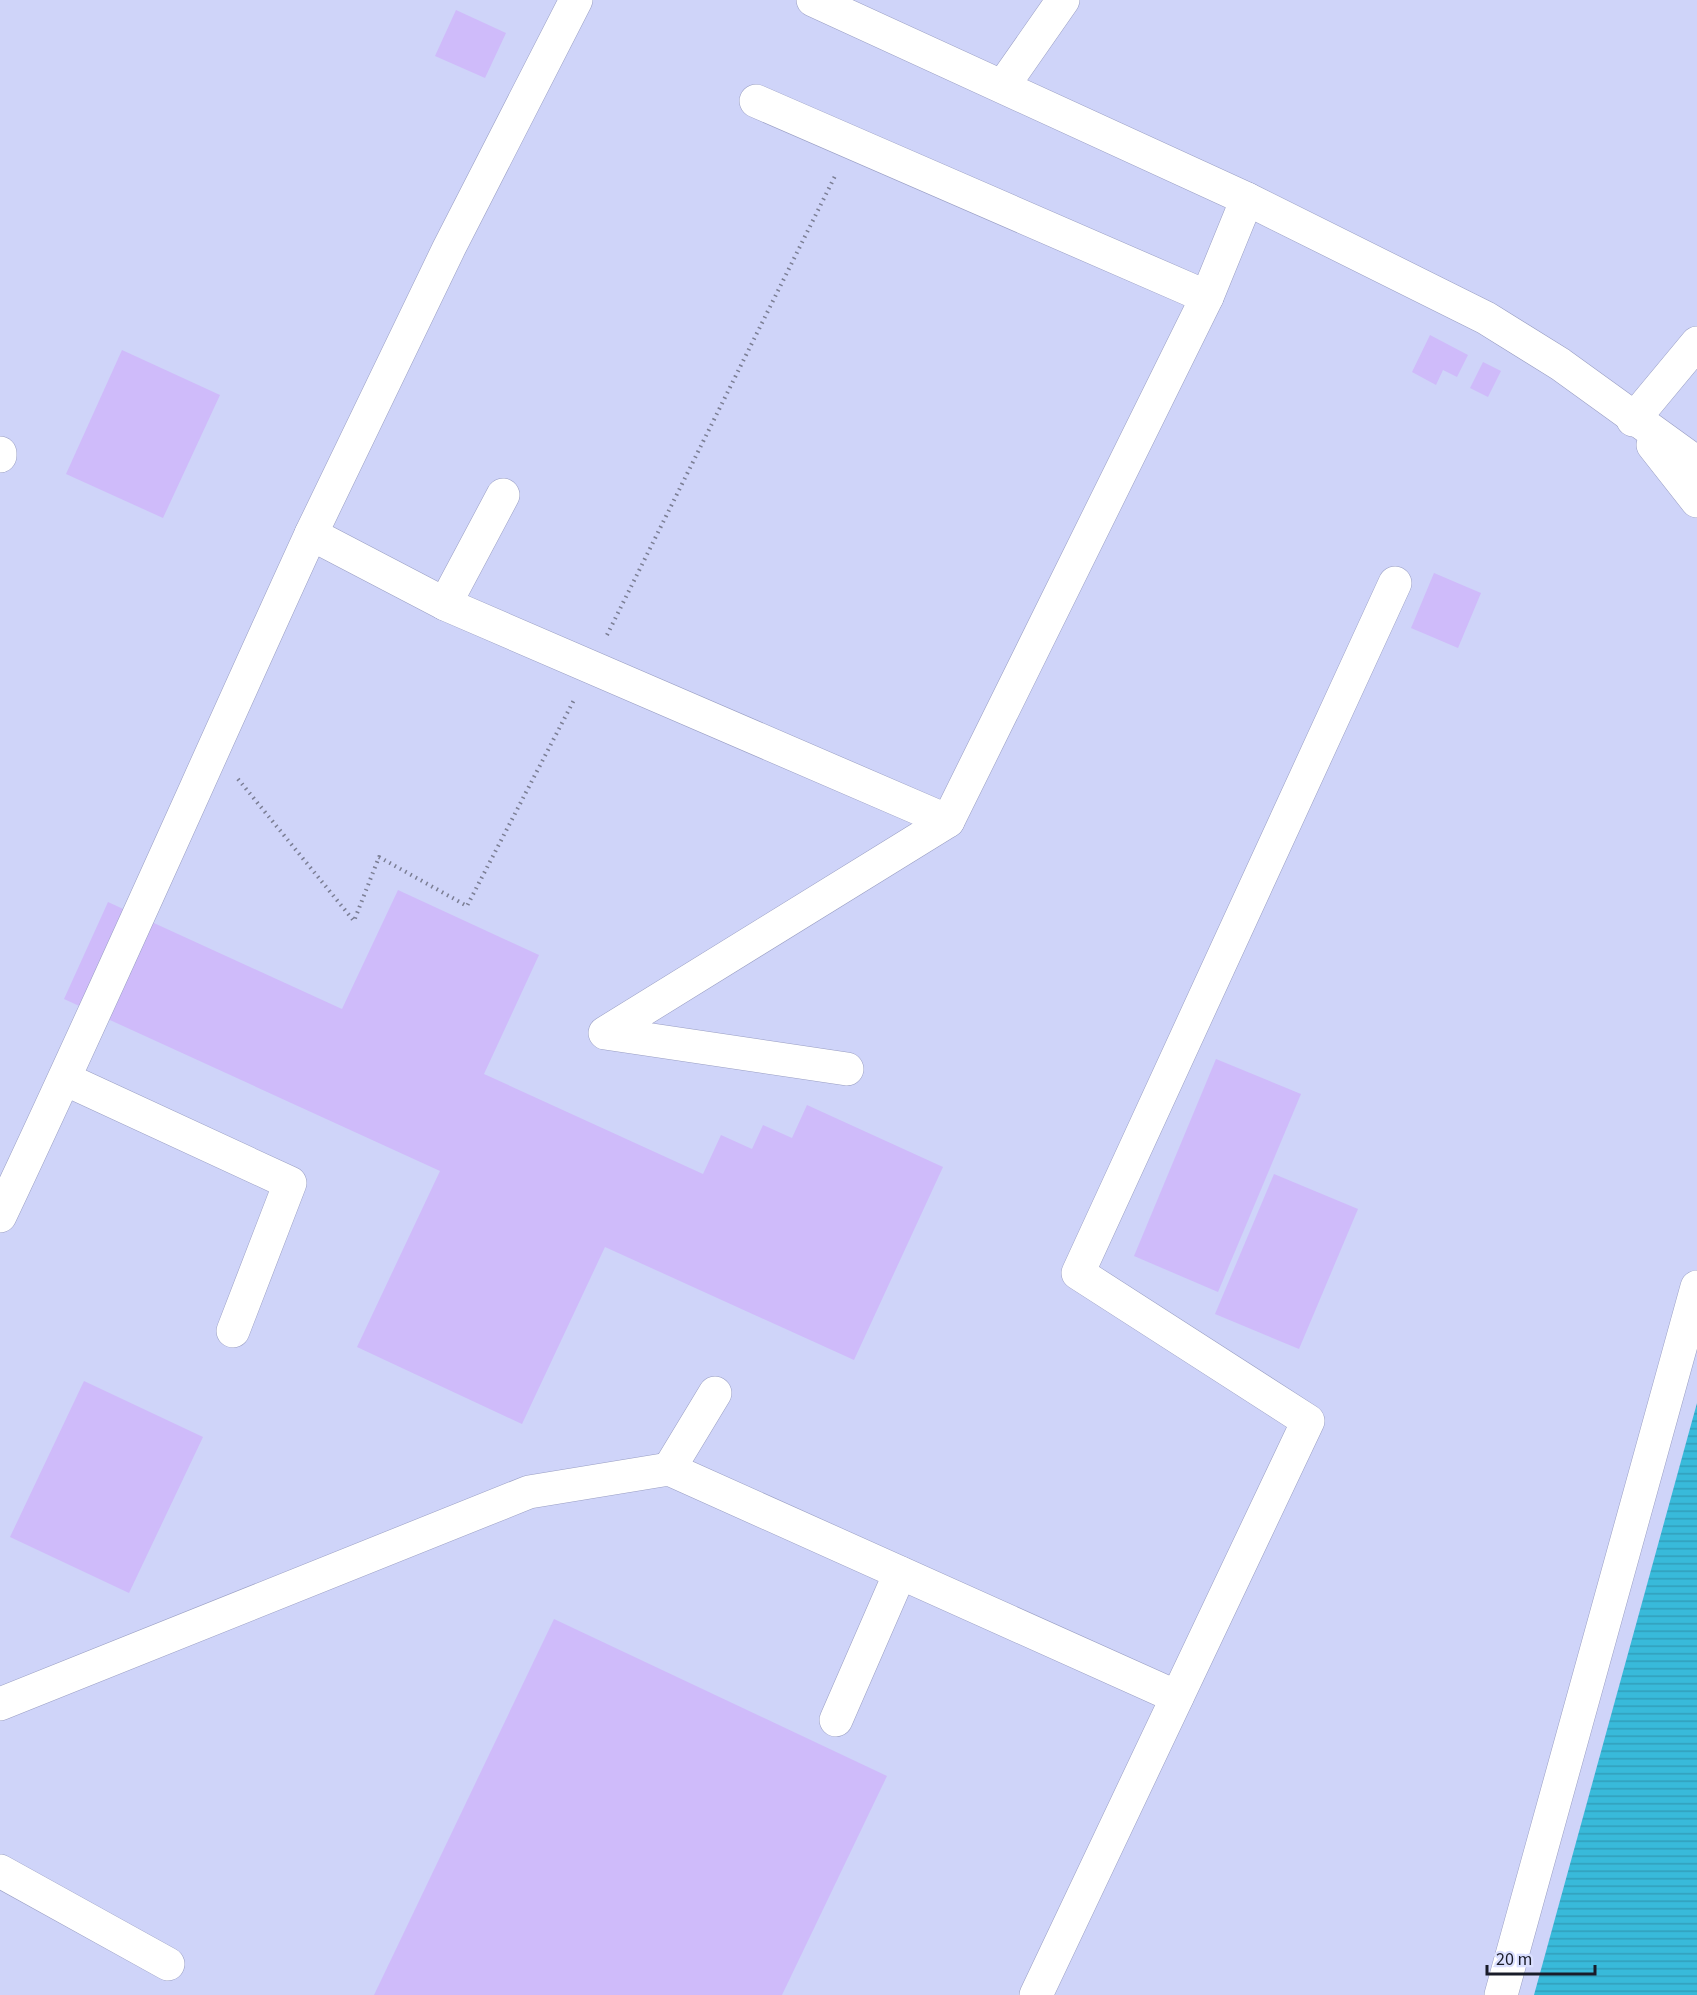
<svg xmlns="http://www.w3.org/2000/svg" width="1697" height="1995" font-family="'Source Sans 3',sans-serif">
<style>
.built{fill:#cfd4f9}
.water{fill:url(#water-rules)}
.building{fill:#cfbbfa}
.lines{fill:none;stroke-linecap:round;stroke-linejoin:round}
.minor-casing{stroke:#999ec3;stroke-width:34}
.path{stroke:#7b7e94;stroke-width:4;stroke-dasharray:1.5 4.5;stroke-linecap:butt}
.minor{stroke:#fff;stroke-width:33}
</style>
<defs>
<pattern id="water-rules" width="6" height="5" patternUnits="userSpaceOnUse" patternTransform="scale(1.5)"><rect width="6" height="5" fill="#38bada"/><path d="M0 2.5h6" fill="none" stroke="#319fbb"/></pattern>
</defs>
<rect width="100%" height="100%" fill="#dbe0ff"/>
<rect class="built" x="0" y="0" width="1697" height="1995"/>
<polygon class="water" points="1697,1403 1697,1995 1534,1995"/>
<g class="building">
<polygon points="456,10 506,33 485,78 435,56"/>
<polygon points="1430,335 1468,355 1457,377 1443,370 1436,385 1412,372"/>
<polygon points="122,350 220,395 163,518 66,474"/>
<polygon points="1483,362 1501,371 1488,397 1470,388"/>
<polygon points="1434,573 1481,593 1458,648 1411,628"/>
<polygon points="398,890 539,955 484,1074 703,1174 721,1135 752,1149 763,1125 792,1138 807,1105 943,1167 854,1360 605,1247 522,1424 357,1347 440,1171 64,999 108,902 342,1009"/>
<polygon points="1216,1059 1301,1094 1218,1292 1134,1256"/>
<polygon points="1274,1174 1358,1209 1299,1349 1215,1314"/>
<polygon points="84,1381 203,1437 129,1593 10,1537"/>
<polygon points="554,1619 887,1776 782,1995 374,1995"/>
</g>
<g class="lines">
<g class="minor-casing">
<g id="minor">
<polyline points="813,0 1247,199 1486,318 1560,364 1697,463"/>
<polyline points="1003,86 1063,0"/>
<polyline points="756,101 1207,297"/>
<polyline points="1633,420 1697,343"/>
<polyline points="1653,445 1697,501"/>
<polyline points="0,453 0,456"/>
<polyline points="503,495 445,604 948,821"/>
<polyline points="445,604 311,534 449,248 576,0"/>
<polyline points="847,1069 605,1033 948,821 1207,297 1247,199"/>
<polyline points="65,1079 290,1183 233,1331"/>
<path d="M0,1216C107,990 207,761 311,534"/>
<polyline points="669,1469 715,1393"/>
<polyline points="0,1704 529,1492 669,1469 1177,1697"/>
<polyline points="836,1720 900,1573"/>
<polyline points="0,1871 168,1964"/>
<polyline points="1036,1995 1308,1421 1078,1273 1395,583"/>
<polyline points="1501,1995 1697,1287"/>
</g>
</g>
<g class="path">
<polyline points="607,635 836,174"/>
<polyline points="238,779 354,921 379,857 467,906 575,698"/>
</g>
<use href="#minor" class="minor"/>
</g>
<path d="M1487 1965v9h108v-9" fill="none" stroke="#1a1c29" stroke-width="3"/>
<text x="1496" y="1965" font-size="18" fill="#1a1c29" stroke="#dbe0ff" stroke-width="4.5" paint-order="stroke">20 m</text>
</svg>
